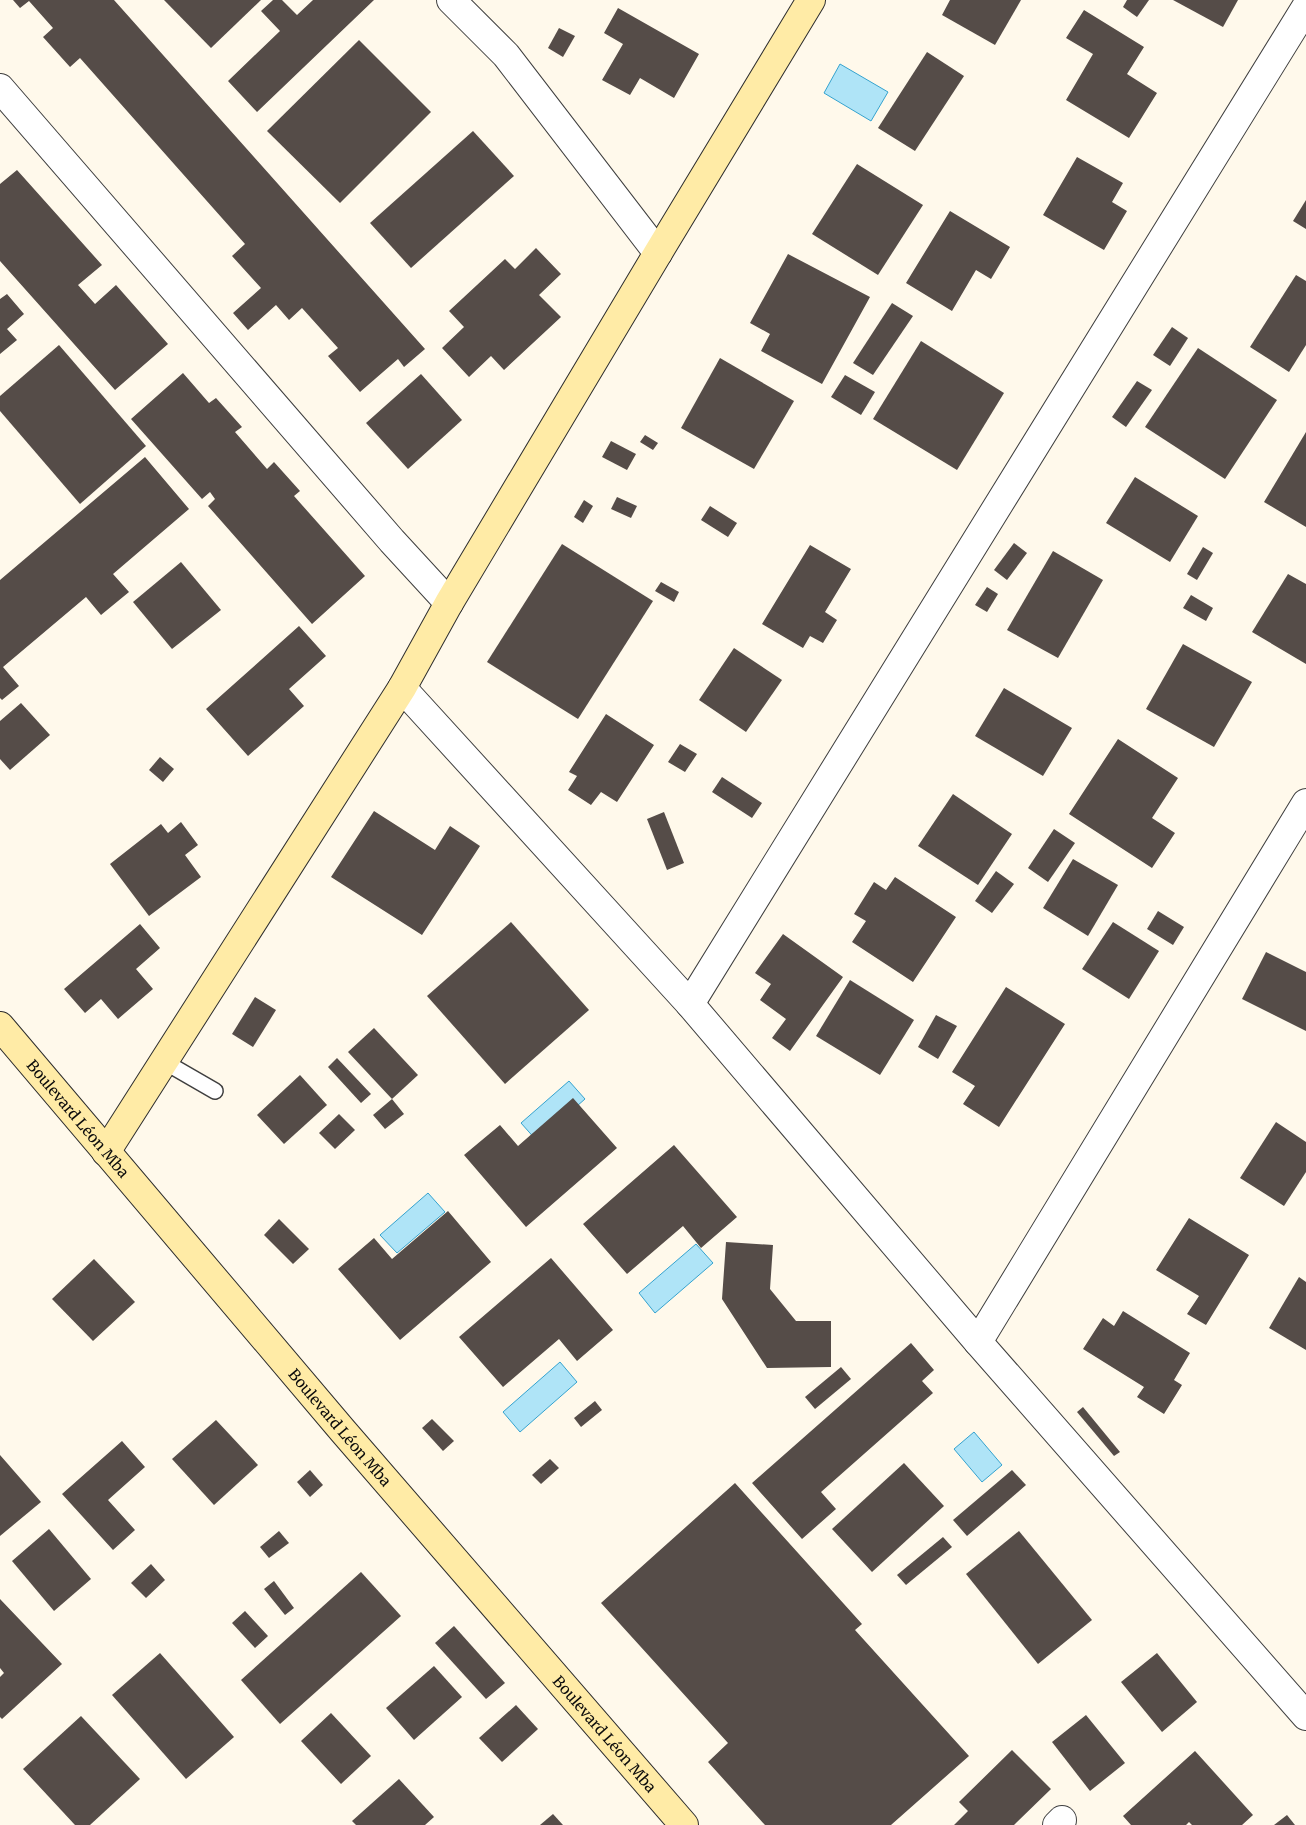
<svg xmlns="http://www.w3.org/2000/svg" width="1306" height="1825" font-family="Merriweather,serif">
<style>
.water{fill:#afe4f7;stroke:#35a3cf}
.building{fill:#554c48}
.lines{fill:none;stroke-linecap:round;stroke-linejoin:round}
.lane-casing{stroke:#3f3f3f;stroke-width:18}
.street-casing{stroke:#3f3f3f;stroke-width:30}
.secondary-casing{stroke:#2e2e2e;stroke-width:30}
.lane{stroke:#fff;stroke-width:15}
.street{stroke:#fff;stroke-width:28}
.secondary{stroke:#ffeba6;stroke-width:28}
.labels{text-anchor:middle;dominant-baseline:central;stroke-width:5;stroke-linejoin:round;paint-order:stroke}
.street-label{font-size:15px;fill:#0c0c0c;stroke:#fff}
</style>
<rect width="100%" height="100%" fill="#fff9eb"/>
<g class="water">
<polygon points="840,64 888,92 871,121 824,93"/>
<polygon points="569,1081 585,1099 537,1141 521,1123"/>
<polygon points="428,1193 445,1212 397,1253 380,1235"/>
<polygon points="696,1244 713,1263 655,1313 639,1293"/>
<polygon points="560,1362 577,1382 520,1432 503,1412"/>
<polygon points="974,1432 1002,1465 982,1482 954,1449"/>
</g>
<g class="building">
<polygon points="13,0 114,0 425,349 404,367 398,359 360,392 328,356 338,348 302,308 289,320 276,305 248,330 233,313 261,288 232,256 245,244 80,58 70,67 43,37 53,28 29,1 20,8"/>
<polygon points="164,0 261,0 211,48"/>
<polygon points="273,0 282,0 297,15 313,0 374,0 257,112 228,81 280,31 261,11"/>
<polygon points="950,0 1021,0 995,45 942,15"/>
<polygon points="1127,0 1149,0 1137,17 1123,7"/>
<polygon points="1173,0 1238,0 1223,27"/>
<polygon points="618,8 699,54 674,98 640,78 630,95 602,80 623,44 604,33"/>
<polygon points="1084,10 1144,47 1127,74 1157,93 1129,138 1066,100 1093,54 1066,38"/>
<polygon points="559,28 575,36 563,57 548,48"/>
<polygon points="359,40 431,112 340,203 267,131"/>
<polygon points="927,52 964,76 915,151 878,128"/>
<polygon points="473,131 514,176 411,268 370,223"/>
<polygon points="1077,157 1123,183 1112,202 1127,211 1104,250 1043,215"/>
<polygon points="857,164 923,205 878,275 812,234"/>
<polygon points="17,170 102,265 78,285 95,304 116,285 168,344 115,390 0,261 0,184"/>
<polygon points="1306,200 1306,229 1293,221"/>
<polygon points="950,211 1010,247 991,279 976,270 952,311 906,283"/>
<polygon points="536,248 561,274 539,295 561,317 504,370 491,356 469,377 442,348 464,327 449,311 505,259 515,269"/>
<polygon points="788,254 870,297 822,384 761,351 770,334 750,323"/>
<polygon points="1296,275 1306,281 1306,345 1289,372 1250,347"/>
<polygon points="7,294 24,314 7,329 17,340 0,354 0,299"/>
<polygon points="892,303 913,316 873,375 853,363"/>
<polygon points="1172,327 1188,338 1170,366 1153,355"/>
<polygon points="921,341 1004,393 957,470 873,419"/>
<polygon points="59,345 146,446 80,504 0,411 0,396"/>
<polygon points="1198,348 1277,400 1225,479 1145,427"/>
<polygon points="720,358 794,401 754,469 681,428"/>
<polygon points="183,373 209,403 216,398 242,427 235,432 267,469 274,462 300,491 294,496 365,576 312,624 208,506 215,499 210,492 202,499 131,419"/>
<polygon points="421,374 462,420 408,469 366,423"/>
<polygon points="845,375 875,392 861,415 831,397"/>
<polygon points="1137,381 1152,390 1126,427 1112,417"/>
<polygon points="1306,432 1306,527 1264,502"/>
<polygon points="645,435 658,443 653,450 640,442"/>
<polygon points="611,441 636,454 627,470 602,457"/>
<polygon points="145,457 189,509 113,574 129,592 101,615 86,597 3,667 19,686 2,700 0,698 0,580"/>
<polygon points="1135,477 1198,516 1170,562 1106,523"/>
<polygon points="617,497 637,506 631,518 611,509"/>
<polygon points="584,500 593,506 583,523 574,517"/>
<polygon points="710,506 737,523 728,537 701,520"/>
<polygon points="1014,543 1027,553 1007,580 994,570"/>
<polygon points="562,544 653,601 578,719 487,662"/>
<polygon points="810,545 851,569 825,612 837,620 823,643 810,636 803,648 762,624"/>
<polygon points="1203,547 1213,553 1197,580 1187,574"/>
<polygon points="1053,551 1103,580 1058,658 1007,630"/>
<polygon points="181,562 221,610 172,649 133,602"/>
<polygon points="1288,574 1306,584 1306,664 1252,632"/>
<polygon points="661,582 679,592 674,602 655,591"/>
<polygon points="987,587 998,594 987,612 975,605"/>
<polygon points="1191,595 1213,608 1206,621 1183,608"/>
<polygon points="299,626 326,656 289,689 304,706 248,756 206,709"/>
<polygon points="1183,644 1252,682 1214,747 1146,709"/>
<polygon points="734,648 782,680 746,732 699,700"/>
<polygon points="1004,688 1072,728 1043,776 975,736"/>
<polygon points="21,703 50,735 10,770 0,759 0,721"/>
<polygon points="606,714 654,745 617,802 601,792 591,805 568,790 577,776 569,772"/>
<polygon points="1118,739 1178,778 1152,818 1175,833 1152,868 1069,814"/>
<polygon points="680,744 697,754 685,772 668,762"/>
<polygon points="160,757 174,769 163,782 149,770"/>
<polygon points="722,777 762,803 752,818 712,792"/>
<polygon points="953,794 1012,834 978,885 918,846"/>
<polygon points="374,811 435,850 450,826 480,846 422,935 331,877"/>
<polygon points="664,812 684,863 667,870 647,819"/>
<polygon points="181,822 198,845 185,855 201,877 149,916 110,864 161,824 168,833"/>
<polygon points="1054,829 1075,843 1048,882 1028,868"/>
<polygon points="1073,859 1118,885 1088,936 1043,908"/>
<polygon points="996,871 1014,884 992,913 975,901"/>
<polygon points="895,877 956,917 913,982 852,942 866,921 854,914 874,882 886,890"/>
<polygon points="1158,911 1184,927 1173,945 1147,929"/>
<polygon points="511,922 589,1010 505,1084 427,996"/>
<polygon points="1113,922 1159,951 1129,999 1082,969"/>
<polygon points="140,924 160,948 136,969 153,989 118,1019 101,999 85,1013 64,989"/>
<polygon points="783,934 843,977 790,1051 772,1038 786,1019 760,1000 771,984 755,973"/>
<polygon points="1266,952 1306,972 1306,1031 1242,999"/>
<polygon points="850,980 914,1020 880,1075 816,1036"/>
<polygon points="1006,987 1065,1024 999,1127 963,1104 975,1086 952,1072"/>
<polygon points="255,997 276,1010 253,1047 232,1034"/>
<polygon points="936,1015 957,1026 938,1059 918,1047"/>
<polygon points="374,1028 418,1075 392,1099 348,1052"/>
<polygon points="337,1058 371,1094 361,1103 328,1067"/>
<polygon points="300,1075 327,1105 284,1144 257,1115"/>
<polygon points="573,1098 617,1148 526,1227 464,1155 500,1125 518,1146"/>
<polygon points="392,1099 404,1114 385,1129 373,1115"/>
<polygon points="339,1114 355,1130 335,1149 319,1133"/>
<polygon points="1276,1122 1306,1142 1306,1172 1284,1206 1240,1178"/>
<polygon points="674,1145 737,1217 701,1248 683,1226 627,1274 583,1224"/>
<polygon points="448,1211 491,1262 400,1340 338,1269 374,1238 392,1259"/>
<polygon points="1189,1218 1249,1255 1206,1325 1187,1314 1199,1296 1156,1270"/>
<polygon points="279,1219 309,1249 293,1264 264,1235"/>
<polygon points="726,1242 773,1245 770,1289 796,1321 831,1321 831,1367 767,1368 722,1299"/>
<polygon points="551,1258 613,1330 577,1361 559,1339 503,1387 459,1337"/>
<polygon points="94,1259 135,1302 93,1341 52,1299"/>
<polygon points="1299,1277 1306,1282 1306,1350 1269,1328"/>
<polygon points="1123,1311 1190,1353 1174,1380 1182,1385 1164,1414 1137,1397 1144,1387 1083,1349 1103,1318 1114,1326"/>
<polygon points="911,1343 934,1370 922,1381 933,1393 821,1492 836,1509 802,1539 752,1483"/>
<polygon points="841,1367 851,1379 815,1409 805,1397"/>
<polygon points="595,1401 602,1410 581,1427 574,1418"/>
<polygon points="1083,1407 1120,1452 1114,1456 1077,1412"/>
<polygon points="432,1419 454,1441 443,1451 422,1428"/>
<polygon points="216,1420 258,1465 214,1505 172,1459"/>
<polygon points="122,1441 145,1467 108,1500 135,1530 113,1550 62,1494"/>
<polygon points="0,1455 41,1502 0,1536"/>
<polygon points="550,1459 559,1468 541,1484 532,1475"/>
<polygon points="904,1463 944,1506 872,1572 832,1529"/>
<polygon points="310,1470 323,1485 310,1497 297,1482"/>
<polygon points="1012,1470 1026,1485 967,1536 953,1520"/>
<polygon points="735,1483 862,1624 855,1630 969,1756 891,1825 765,1825 708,1762 728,1743 601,1603"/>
<polygon points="49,1529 91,1579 54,1611 12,1561"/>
<polygon points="279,1531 289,1543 269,1558 260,1547"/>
<polygon points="1019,1531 1092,1620 1038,1664 966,1574"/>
<polygon points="943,1537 952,1547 906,1585 897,1575"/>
<polygon points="151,1564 165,1580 146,1598 131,1583"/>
<polygon points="361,1572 401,1616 280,1724 241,1680"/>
<polygon points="274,1581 294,1608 285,1615 264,1589"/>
<polygon points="0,1599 62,1664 2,1719 0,1717 0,1677 4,1673 0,1668"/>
<polygon points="245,1611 268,1636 255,1648 232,1623"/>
<polygon points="454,1626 505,1683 486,1699 435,1643"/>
<polygon points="160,1653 234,1737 186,1779 112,1695"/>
<polygon points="1157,1653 1197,1702 1162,1732 1121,1682"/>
<polygon points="434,1666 462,1697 414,1740 386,1708"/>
<polygon points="516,1705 538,1729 502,1762 479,1738"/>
<polygon points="331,1713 371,1756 341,1784 301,1741"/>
<polygon points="1086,1715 1125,1763 1090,1791 1052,1742"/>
<polygon points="81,1716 140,1779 90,1825 75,1825 23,1769"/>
<polygon points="1012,1750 1051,1789 1014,1825 954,1825 968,1811 959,1802"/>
<polygon points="1195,1751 1253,1815 1242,1825 1192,1825 1189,1822 1186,1825 1131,1825 1123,1816"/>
<polygon points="399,1779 434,1817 425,1825 356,1825 352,1821"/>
<polygon points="553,1814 563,1825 540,1825"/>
<polygon points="1287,1815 1295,1825 1274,1825"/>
</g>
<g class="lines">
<g class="lane-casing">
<polyline id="lane" points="163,1061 215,1091"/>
</g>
<g class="street-casing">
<g id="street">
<polyline points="451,0 506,55 658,253"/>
<polyline points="0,88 392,541 449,603"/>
<polyline points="402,688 690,1004 978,1342 1306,1716"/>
<polyline points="690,1004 1306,7"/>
<polyline points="978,1342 1306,803"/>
<polyline points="1057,1825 1062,1820"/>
</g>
</g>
<g class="secondary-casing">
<g id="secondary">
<path id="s1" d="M0,1026L343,1431L684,1825"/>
<polyline points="106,1152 402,688 449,603 658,253 811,0"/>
</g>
</g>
<use href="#lane" class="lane"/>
<use href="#street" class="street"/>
<use href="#secondary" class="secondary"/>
</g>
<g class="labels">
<g class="street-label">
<text stroke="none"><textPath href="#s1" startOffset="121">Boulevard Léon Mba</textPath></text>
<text stroke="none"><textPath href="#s1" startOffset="526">Boulevard Léon Mba</textPath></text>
<text stroke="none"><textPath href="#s1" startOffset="931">Boulevard Léon Mba</textPath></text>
</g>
</g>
</svg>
